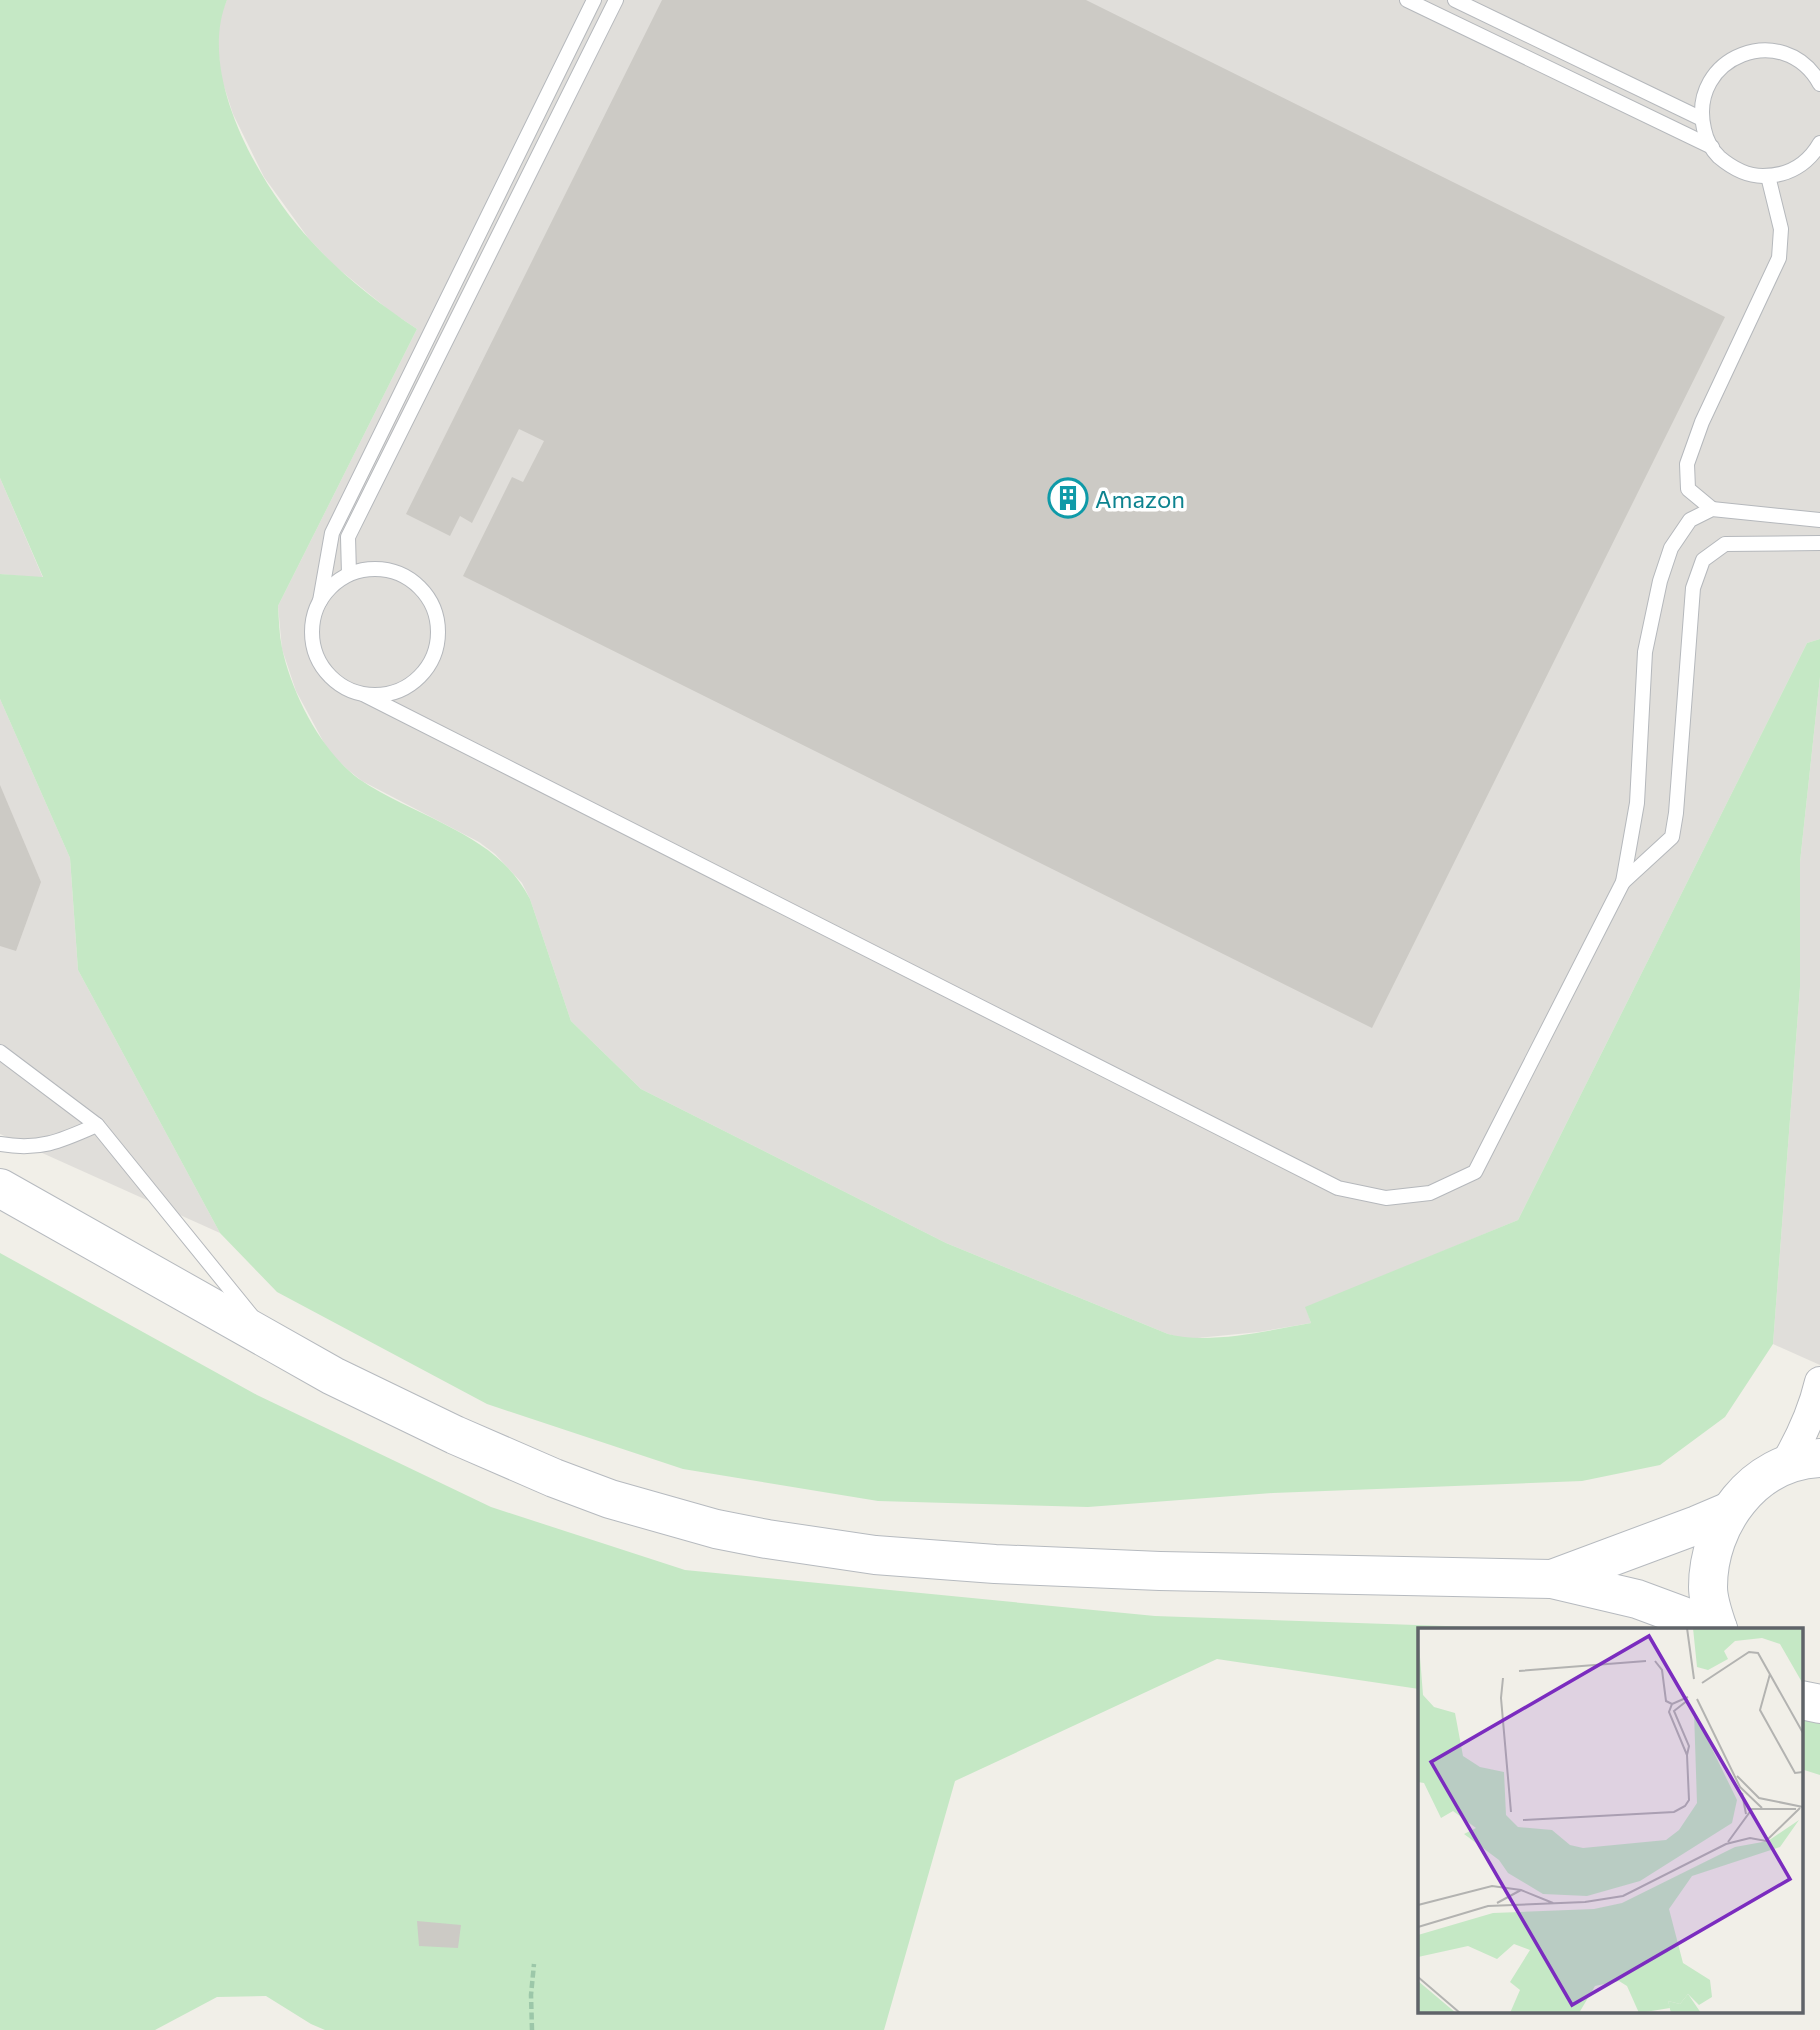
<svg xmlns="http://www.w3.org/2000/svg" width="1820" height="2030" font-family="Commissioner,sans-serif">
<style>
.industrial{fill:#e0deda}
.green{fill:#c5e8c5}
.building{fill:#cccac5}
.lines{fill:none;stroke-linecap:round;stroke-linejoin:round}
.lane-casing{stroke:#b5b8bc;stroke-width:16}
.street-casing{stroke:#b5b8bc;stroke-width:32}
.secondary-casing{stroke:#b6babf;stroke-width:40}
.path{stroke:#9cc7a9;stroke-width:4.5;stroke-dasharray:7 3.5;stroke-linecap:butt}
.lane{stroke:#fff;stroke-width:14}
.street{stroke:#fff;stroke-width:30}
.secondary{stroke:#fff;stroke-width:38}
.labels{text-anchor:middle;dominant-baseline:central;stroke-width:7;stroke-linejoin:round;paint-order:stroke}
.culture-label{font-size:24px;fill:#0d838f;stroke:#fff;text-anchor:start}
.inset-road{fill:none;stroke:#b3b3b1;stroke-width:2}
.view{fill:#7b2cbf;fill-opacity:0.15;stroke:#7b2cbf;stroke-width:3.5}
.inset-edge{fill:none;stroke:#5f6368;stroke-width:3.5}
</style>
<rect width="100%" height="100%" fill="#f1efe8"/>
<g class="industrial">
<polygon points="227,0 1820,0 1820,639 1807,643 1518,1220 1306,1308 1311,1323 1259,1332 1187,1339 1168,1334 946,1243 641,1089 571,1021 530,899 522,883 495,854 479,842 362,781 347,769 329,752 296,691 282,649 278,606 417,329 390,311 335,266 309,239 264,177 233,114 221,77 218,47 219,18"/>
<polygon points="0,478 43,578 0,574"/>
<polygon points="1820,677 1820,1365 1773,1344 1800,987 1800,862"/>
<polygon points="0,699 70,858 78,970 220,1233 0,1134"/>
</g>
<g class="green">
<path d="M0,0H227C196,75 260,186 311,241C342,275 379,304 417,329L278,606C279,620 279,634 282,648C292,694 321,751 359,779C385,797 416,809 444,824C481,843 510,861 530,899L571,1021L641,1089L946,1243L1168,1334C1209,1345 1270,1330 1311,1323L1305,1307L1518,1220L1807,643L1820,639V677L1800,862V987L1773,1344L1725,1417L1660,1465L1582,1481L1273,1493L1088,1507L878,1501L683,1469L487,1404L277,1292L220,1233L78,970L70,858L0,699V574L43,577L0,478Z"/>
<polygon points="0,1253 257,1395 491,1507 685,1570 1155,1616 1536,1629 1419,1629 1419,1689 1217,1659 955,1781 884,2030 325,2030 311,2024 266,1996 217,1997 155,2030 0,2030"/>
<polygon points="1801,1706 1820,1712 1820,1775 1801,1769"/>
</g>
<g class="building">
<polygon points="662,0 1086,0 1725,317 1372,1028 463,576 512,477 523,482 544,441 519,429 472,523 460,516 450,536 406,514"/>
<polygon points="0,785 41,882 16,951 0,946"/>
<polygon points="417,1921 461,1925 458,1948 419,1946"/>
</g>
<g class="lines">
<g class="lane-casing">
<g id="lane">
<polyline points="1407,0 1712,147"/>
<polyline points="1455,0 1702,119"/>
<path d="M1820,84C1784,19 1687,56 1704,129C1706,139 1712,150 1719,157C1732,168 1746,176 1763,176C1788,176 1808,164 1820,143"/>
<polyline points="1712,509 1688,489 1687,464 1702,422 1779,258 1781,229 1768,176"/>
<circle cx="375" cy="632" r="63"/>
<polyline points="349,574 348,537 616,0"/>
<polyline points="320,601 332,533 594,0"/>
<polyline points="365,695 1338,1188 1386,1198 1430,1193 1475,1172 1623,882 1637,803 1645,652 1660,581 1671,548 1690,520 1712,509 1820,520"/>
<polyline points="1623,882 1672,837 1676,813 1693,588 1703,560 1725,544 1820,543"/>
<polyline points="0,1052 97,1125 251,1315"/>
<path d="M0,1144C40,1151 61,1141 97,1125"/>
</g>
</g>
<g class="street-casing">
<path id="street" d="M1785,1465C1801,1438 1813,1412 1820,1382"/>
</g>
<g class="secondary-casing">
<g id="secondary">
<polyline points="0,1188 333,1376 455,1435 554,1478 610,1499 716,1529 767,1539 875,1555 995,1564 1160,1571 1552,1579 1637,1599 1718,1629"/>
<polyline points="1552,1579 1697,1525 1730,1511"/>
<path d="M1718,1629C1714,1617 1708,1601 1708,1587C1708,1524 1753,1461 1820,1458"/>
<polyline points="1801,1700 1820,1704"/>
</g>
</g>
<polyline class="path" points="532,2030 531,1995 534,1964"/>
<use href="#lane" class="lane"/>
<use href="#street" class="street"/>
<use href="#secondary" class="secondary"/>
</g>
<defs>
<g id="building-ring" transform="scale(2.0125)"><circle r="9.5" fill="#fff" stroke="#0f9aa8" stroke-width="1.5"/><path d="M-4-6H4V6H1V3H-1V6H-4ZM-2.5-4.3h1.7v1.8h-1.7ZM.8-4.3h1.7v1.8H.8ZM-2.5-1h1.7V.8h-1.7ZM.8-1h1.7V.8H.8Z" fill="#0f9aa8"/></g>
</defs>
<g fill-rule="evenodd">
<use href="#building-ring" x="1068" y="498"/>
</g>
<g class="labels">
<g class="culture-label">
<text x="1095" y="498">Amazon</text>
</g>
</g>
<g transform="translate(1418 1628)">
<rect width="385" height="385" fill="#f1efe8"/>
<path d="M275,0H385V56L362,16L344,10L317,13L306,23L310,31L290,42L279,39ZM0,4L5,67L16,79L37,85L45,128L62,139L86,144L88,187L100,199L134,202L152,217L165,220L248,212L261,202L279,175L276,84L319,172L314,195L222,253L169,268L125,266L90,245L81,232L46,206L58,200L35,183L23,190L6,155L0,154ZM381,192L362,219L274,248L251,281L265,335L292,352L294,369L281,377L270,366L262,376L250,373L252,380L221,385L209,358L201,353L177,358L161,385H92L102,362L92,354L112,322L96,316L79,331L50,318L0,329V307L75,285L176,281L204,275L317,219L350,213ZM0,353L38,385H0Z" fill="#c5e8c5"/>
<path d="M270,366L283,385H253L250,373L262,376Z" fill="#c5e8c5"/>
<path class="inset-road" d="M269,0L276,51M237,33L244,42L248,73L254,76M101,43L228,33M352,46L342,82L377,145L385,144M85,50L83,70L93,184M284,55L331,24L340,25L385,105M279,71L322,159L344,180M269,127L271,118L256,83L270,72M319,148L341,170L385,179M324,165L328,186M105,192L256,184L267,178L271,172L269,127L251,84L254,76L270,69M310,214L334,181H378M79,275L103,262M0,277L74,258L103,262L135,275M0,299L70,278L167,274L205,268L308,216L332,210L348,213L382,180M0,349L42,385"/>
<path class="view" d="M231,8L372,251L154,377L13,134Z"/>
<rect width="385" height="385" class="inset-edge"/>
</g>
</svg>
